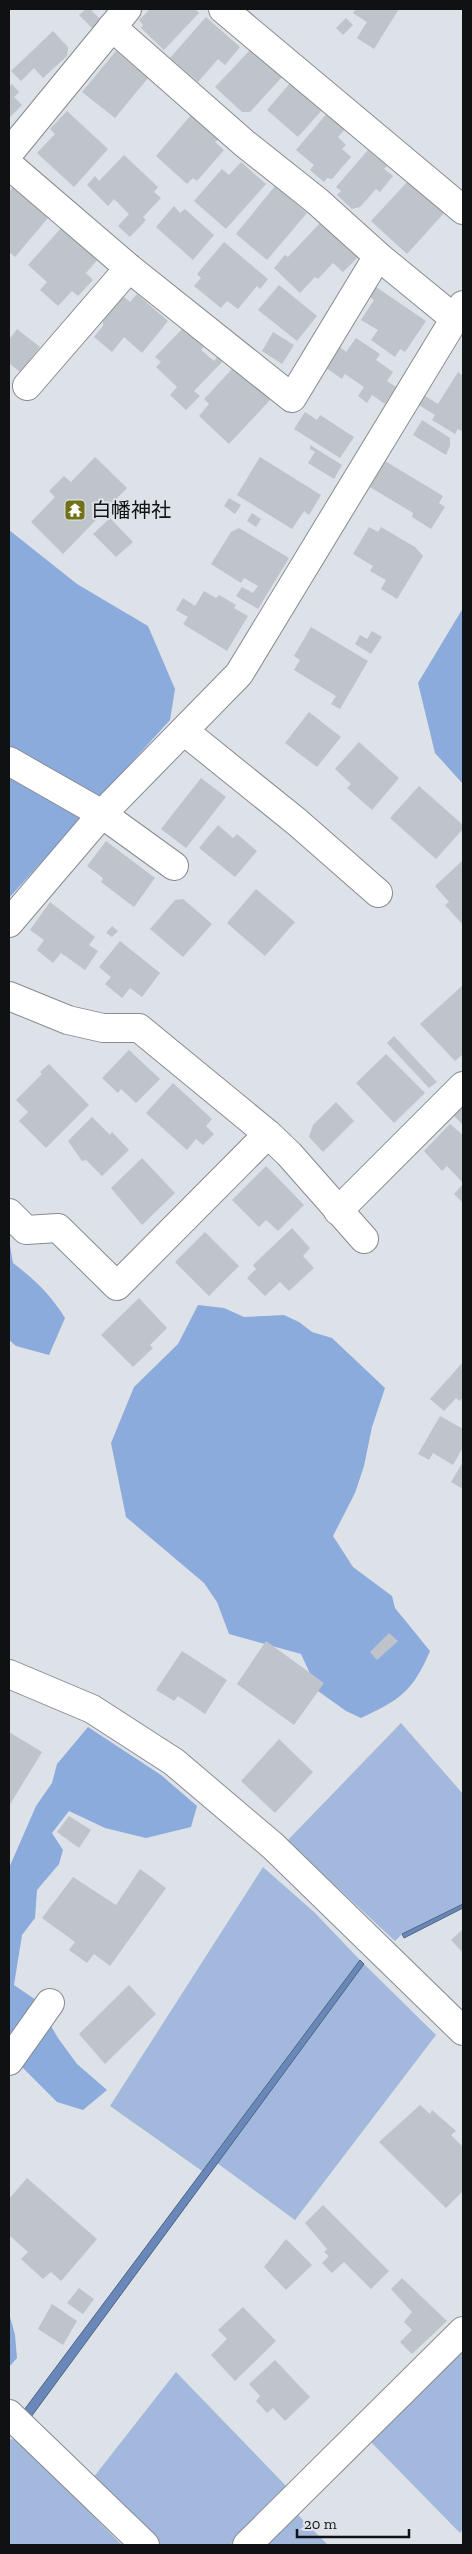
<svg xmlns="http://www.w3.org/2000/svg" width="472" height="2554" font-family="'Zilla Slab','Noto Sans JP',serif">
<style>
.green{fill:#a2b9dd}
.forest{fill:#8cabdd}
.water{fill:#6987b8;stroke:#4e6486}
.building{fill:#bfc4ca}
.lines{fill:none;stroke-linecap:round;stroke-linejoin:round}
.minor-casing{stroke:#878b92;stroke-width:30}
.minor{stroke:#fff;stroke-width:28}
.labels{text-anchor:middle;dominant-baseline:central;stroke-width:4;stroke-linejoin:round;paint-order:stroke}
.poi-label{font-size:20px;fill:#0f1113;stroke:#dde1e8;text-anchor:start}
</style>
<rect width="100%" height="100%" fill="#dde1e8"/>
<g class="green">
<polygon points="401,1723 463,1794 463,1904 402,1934 395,1941 287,1841"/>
<polygon points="263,1867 314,1912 360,1960 202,2171 110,2106"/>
<polygon points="364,1964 436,2035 295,2220 217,2163"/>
<polygon points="463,2349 463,2529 460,2533 370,2441"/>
<polygon points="176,2372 288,2488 230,2545 161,2545 93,2478"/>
<polygon points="9,2439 18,2440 23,2445 122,2545 9,2545"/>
<polygon points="296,2513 328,2545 265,2545"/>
</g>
<g class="forest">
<polygon points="9,530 77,584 148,626 175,689 170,720 9,898"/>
<polygon points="463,608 463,784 435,753 418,683"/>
<path d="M9,1240L13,1263C34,1279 51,1295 65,1318L49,1355L16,1346L9,1340Z"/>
<path d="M198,1305L224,1308L244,1317L284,1315L299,1322L312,1332L332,1338L385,1388L372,1427L364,1466L355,1493L333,1536L353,1567L392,1596L395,1608L430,1651C413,1691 400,1700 361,1718L346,1711L318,1691L301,1654L229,1634L217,1602L204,1583L126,1517L111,1443L134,1387L178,1344Z"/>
<polygon points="88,1727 161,1775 197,1806 191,1827 146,1838 105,1828 69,1811 52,1833 63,1850 59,1864 37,1890 35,1918 22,1935 14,1985 36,2000 58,2038 77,2064 107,2090 83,2110 57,2102 14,2059 9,2060 9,1868 36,1806 52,1783 57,1764"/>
<polygon points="9,2313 15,2335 17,2358 9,2367"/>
</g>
<g class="water">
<polygon points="463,1904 463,1908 404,1938 402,1934"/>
<polygon points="360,1960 364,1964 31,2417 24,2410"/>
</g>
<g class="building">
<polygon points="86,9 90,9 101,20 92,28 79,15"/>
<polygon points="150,9 195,9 199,13 164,50 141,28 143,25 139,20"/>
<polygon points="356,9 399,9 374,49 357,38 367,22 353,13"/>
<polygon points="206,17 240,47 225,65 218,59 198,82 170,58"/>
<polygon points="346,18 353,25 343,35 336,28"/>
<polygon points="53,31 68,47 67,56 43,78 34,68 21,81 11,71"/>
<polygon points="251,49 282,77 250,112 242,112 215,87"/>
<polygon points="116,51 148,78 115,118 82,92"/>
<polygon points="291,82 322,110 298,137 267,110"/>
<polygon points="12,84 19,92 14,97 22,105 9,118 9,87"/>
<polygon points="67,111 108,149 74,187 37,153 55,134 50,129"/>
<polygon points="328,112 346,128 338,137 346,145 342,149 351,157 332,179 327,178 324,182 310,170 314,165 296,150"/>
<polygon points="191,115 219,139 215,142 224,150 197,181 193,178 187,184 156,156"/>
<polygon points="368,150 387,166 384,169 393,176 380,192 376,189 360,207 352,209 337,195 341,191 336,187"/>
<polygon points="124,155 158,187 154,192 161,198 143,217 146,220 130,237 118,226 129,214 114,199 108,206 87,185 95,176 99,181"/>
<polygon points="241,162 266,184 226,229 194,201 222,169 229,175"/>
<polygon points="409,180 445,212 407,254 371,221"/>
<polygon points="275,186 307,213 267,260 236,234"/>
<polygon points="13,187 48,218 15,257 9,252 9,192"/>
<polygon points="174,206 180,213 185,209 214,235 193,260 156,227"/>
<polygon points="320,223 358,257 343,272 333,263 318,279 315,277 300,293 274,268 285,255 288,257"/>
<polygon points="62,227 98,259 86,273 93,280 78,296 72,291 58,306 40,290 47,282 28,265"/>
<polygon points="224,242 268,279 260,289 257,286 238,309 227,301 221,308 194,286 201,278 197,274"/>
<polygon points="279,285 317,316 297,341 258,310"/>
<polygon points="376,287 426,321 405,352 400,349 395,357 371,340 378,330 361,320 374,300 369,296"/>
<polygon points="137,294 168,321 142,353 124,337 112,352 94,337 103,326 103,317 122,295 130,302"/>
<polygon points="185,326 205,345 201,350 214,361 218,356 223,361 194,391 200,396 186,410 170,395 177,387 156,367 161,362 155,357"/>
<polygon points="17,329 40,347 20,372 9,363 9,340"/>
<polygon points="273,332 294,345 282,364 262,351"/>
<polygon points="356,338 380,354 376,360 393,372 387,381 396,387 385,404 372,395 367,403 358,396 364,387 345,374 342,379 326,368 340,347 346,352"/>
<polygon points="234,367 270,400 229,444 199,416 209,404 204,399"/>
<polygon points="458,372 463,376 463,432 458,429 455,434 432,420 435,415 419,405 425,396 438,404"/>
<polygon points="305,412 317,420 320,415 354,437 340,458 294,429"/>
<polygon points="422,420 450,438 450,446 446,455 413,435"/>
<polygon points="310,445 342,465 334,479 308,463 315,452 310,449"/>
<polygon points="95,457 127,488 63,554 31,522 55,497 49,491 64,476 71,482"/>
<polygon points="260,457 321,495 309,515 304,511 292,529 237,495"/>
<polygon points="385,461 443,496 439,503 445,507 431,529 412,517 413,513 370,487"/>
<polygon points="229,498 241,505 235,514 224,506"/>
<polygon points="252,513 261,519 256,527 247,521"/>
<polygon points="110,518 133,542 116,557 93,534"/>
<polygon points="369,527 378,532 381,527 415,547 423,556 397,599 381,589 386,580 370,571 373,566 353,554"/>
<polygon points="239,528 289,558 258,609 236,596 242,587 253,593 258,586 244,578 241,583 211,564 231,532"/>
<polygon points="204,591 216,598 219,595 236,605 234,608 248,616 227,651 183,624 188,617 176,610 183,598 195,606"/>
<polygon points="311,627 368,661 340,709 331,704 336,696 294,670 300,660 294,656"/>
<polygon points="372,631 382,637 371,654 355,644 360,635 367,639"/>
<polygon points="309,712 341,737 317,767 285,743"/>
<polygon points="359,742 399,778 372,810 347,788 351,784 335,769"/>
<polygon points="201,778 226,797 186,848 161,829"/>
<polygon points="419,786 463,825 463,829 436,859 390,818"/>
<polygon points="218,825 233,838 237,834 257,851 235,877 199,848"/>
<polygon points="106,841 155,878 134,907 101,882 103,878 87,866"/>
<polygon points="463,860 463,925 445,905 449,902 435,886"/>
<polygon points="256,889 295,922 265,956 227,923"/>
<polygon points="183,899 212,924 183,957 150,929 175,900"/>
<polygon points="50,902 95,937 89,945 98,951 85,970 61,953 53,963 37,950 44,940 30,930"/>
<polygon points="112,926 118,931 112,937 106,933"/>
<polygon points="120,941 160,973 142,997 130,988 122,998 105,984 111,977 99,967"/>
<polygon points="463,985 463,1054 455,1061 420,1024"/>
<polygon points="394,1036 437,1082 429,1088 387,1043"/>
<polygon points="129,1050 160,1079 136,1103 121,1089 118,1093 102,1078"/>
<polygon points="386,1054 425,1093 394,1123 356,1083"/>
<polygon points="49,1064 89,1105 46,1148 19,1121 28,1112 16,1100 42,1074 40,1072"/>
<polygon points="173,1083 212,1119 206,1126 214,1134 203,1145 196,1139 187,1150 146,1113"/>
<polygon points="336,1102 354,1121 323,1152 309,1137 313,1125"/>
<polygon points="463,1107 463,1125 454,1116"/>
<polygon points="92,1117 110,1135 112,1132 129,1150 102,1176 86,1160 82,1161 68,1141"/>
<polygon points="450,1124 463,1135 463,1183 447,1166 442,1171 424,1151"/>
<polygon points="142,1158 175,1193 142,1225 111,1188"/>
<polygon points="266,1166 304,1205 278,1231 266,1220 259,1227 232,1200"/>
<polygon points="463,1184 463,1203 454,1194"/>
<polygon points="292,1228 310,1248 303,1256 314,1268 289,1291 280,1282 265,1296 247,1278 256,1269 253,1265"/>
<polygon points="205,1232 239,1266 209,1296 175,1262"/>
<polygon points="139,1298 167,1328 150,1345 153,1348 133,1367 101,1335"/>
<polygon points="463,1362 463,1397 460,1401 456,1398 444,1411 430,1399"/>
<polygon points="440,1416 463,1429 463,1447 453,1465 433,1453 429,1460 418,1454"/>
<polygon points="463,1462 463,1489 451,1482"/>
<polygon points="389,1633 398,1641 377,1660 370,1652"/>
<polygon points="266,1641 324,1683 294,1725 237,1684"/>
<polygon points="182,1651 227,1680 205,1714 178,1696 174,1701 156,1690"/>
<polygon points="9,1732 42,1752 9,1806"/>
<polygon points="279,1739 313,1772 275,1813 241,1781"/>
<polygon points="69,1816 91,1830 79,1848 57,1832"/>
<polygon points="140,1869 166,1888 110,1966 94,1954 87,1963 69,1950 75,1942 42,1918 73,1877 116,1905"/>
<polygon points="463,1929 463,1953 451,1940"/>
<polygon points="129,1985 156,2014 105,2064 79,2034"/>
<polygon points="420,2105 430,2114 432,2110 456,2131 451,2135 463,2147 463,2191 446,2208 379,2142"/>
<polygon points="27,2178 97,2239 61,2281 51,2272 43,2279 21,2259 28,2252 9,2235 9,2199"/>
<polygon points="323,2205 389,2271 371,2289 344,2262 332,2273 322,2263 329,2256 324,2252 327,2249 305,2223"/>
<polygon points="286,2239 312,2265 286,2290 264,2267"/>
<polygon points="402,2278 447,2321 412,2354 400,2342 412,2330 404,2322 412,2312 391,2289"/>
<polygon points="79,2288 94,2299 83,2314 67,2303"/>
<polygon points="52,2304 77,2321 63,2345 38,2329"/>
<polygon points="243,2307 276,2341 235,2381 211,2355 227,2339 218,2330"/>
<polygon points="275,2360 310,2397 285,2421 273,2408 267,2413 256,2401 260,2396 249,2384"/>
</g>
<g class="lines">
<g class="minor-casing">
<g id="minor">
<polyline points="223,9 463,210"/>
<polyline points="112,27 244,143 317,201 378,256 455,319"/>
<polyline points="9,153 127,9"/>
<polyline points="9,165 129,268 292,398 378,256"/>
<polyline points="27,386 129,268"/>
<polyline points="184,731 297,822 378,893"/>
<polyline points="9,761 102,814 174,866"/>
<polyline points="9,923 102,814 239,674 463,305"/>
<polyline points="9,996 68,1020 103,1028 139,1028 268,1134 117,1286 58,1228 26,1230 9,1213"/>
<polyline points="268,1134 289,1154 364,1239"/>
<polyline points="338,1211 463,1086"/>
<polyline points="9,1674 92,1709 174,1762 273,1846 463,2031"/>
<polyline points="9,2061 50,2003"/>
<polyline points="9,2414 145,2545"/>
<polyline points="247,2545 463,2331"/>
</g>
</g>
<use href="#minor" class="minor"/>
</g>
<defs>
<g id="temple-square" transform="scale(1.125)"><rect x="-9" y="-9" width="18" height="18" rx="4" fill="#717217" stroke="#dde1e8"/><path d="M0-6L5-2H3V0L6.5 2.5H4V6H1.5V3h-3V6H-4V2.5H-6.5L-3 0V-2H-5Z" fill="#fff"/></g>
</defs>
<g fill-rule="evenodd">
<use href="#temple-square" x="75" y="510"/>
</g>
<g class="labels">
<g class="poi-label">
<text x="91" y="510">白幡神社</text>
</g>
</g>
<rect width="472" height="2554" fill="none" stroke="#0f1113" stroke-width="20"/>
<path d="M297 2529v8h112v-8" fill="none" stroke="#0f1113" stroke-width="2.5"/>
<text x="304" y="2529" font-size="15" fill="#0f1113" stroke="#dde1e8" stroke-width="4" paint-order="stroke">20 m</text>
</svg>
